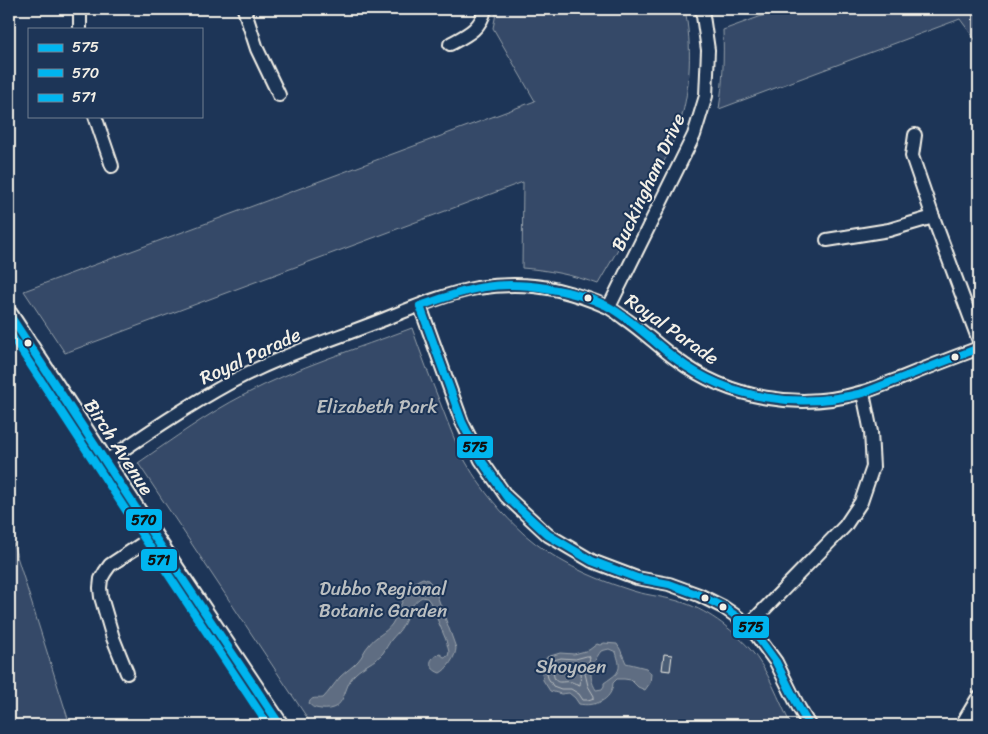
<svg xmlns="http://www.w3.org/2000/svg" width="988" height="734" font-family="Sriracha,sans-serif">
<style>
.green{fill:#354a67;stroke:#949ea8}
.water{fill:#5e6d82;stroke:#9aa2ab;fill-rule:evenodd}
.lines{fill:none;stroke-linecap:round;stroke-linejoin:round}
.shore{stroke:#b8bcbf;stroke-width:1}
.building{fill:#485b74;stroke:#f4f1e8}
.minor-casing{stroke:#f4f1e8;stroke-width:16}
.tertiary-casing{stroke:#f4f1e8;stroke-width:20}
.minor{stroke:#1d3557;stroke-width:12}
.tertiary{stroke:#1d3557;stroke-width:16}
.bus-1-casing{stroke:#1d3557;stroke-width:11}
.bus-2-casing{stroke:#1d3557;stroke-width:11}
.bus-3-casing{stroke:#1d3557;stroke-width:11}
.bus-1{stroke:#00b5ef;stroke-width:8}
.bus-2{stroke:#00b5ef;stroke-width:8}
.bus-3{stroke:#00b5ef;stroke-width:8}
.bus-dot{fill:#f4f1e8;stroke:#1d3557;stroke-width:2}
.labels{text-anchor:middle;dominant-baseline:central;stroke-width:4;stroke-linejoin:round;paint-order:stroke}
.street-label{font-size:19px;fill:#f4f1e8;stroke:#1d3557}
.park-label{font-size:19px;fill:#bbbfc1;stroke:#1d3557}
.line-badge{stroke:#1d3557;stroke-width:2}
.pale-badge-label{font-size:14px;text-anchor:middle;font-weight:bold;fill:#111}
</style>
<rect width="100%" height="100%" fill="#1d3557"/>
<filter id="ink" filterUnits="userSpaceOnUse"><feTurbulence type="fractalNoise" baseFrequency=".02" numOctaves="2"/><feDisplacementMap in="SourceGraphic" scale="10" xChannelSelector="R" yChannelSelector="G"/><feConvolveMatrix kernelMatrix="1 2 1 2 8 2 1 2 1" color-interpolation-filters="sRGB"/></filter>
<g filter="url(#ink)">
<g class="green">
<path d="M497,9H685C692,46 691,86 680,123C672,147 660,170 648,193C632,223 616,254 598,284C573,275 548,270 522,268L523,182L65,353L24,291L535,101L493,28Z"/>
<path d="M781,9H979V45L960,19L719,109C723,83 724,57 723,30Z"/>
<path d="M412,328C421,354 431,380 441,405C449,425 456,446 467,464C482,490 502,514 524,534C554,560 589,577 627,589C643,595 661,596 678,601C706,609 731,628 750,649C769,671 778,699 791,725H312L138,463C173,439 207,414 244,395C297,367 356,349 412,328Z"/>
<polygon points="9,531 70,725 9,725"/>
</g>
<g class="water">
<path d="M423,578L428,580L434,587L456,648C456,656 447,670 440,673C428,669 427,658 440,654L444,657L448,656L449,652L446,640L430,602L427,598L422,597C415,601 410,608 407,615C406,618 405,622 403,625C400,631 395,635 391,640C388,644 386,649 383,653C375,662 363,666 355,674C342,686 348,712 321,709C315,708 312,708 309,703C312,696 316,699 323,698C329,692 334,684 340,677C346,671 353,667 358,661C363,656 364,650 369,645C375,636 385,634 392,624C395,619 397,614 399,609C405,596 408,583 423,578Z"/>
<path d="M604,643L617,644L620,649L626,663L646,668L651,674L650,683L645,690L638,687L631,680L624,679H617L613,683C612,701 594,707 579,704L575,698L569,693L561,694L550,691L543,680L541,667L547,657L560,653L574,654L589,650L597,644L600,645ZM609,649L616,652C619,663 623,670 611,678C609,680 606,681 604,683V686L602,689L596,690C587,675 591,665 601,651Z"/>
</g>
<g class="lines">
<g class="shore">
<polygon points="587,656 589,656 590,658 585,673 588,686 594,696 594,698 588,700 583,700 579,694 571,689 561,689 553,686 548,678 546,669 550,661 561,658 575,659"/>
<path d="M561,664L579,666C580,669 581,682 580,685C577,684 574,683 572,682C560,680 554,688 553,669L555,666Z"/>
</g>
</g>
<polygon class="building" points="664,654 672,655 670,671 662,670"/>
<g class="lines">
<g class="minor-casing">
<g id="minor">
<polyline points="80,9 80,29"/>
<polyline points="244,9 257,49 279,95"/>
<path d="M450,44C467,35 481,29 485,9"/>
<polyline points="95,116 112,166"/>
<polyline points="915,135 912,156 933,217 979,341"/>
<polyline points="827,240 889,230 933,217"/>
<polyline points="420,306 462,422 481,460 506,496 548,535 592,561 637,578 669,584 699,595 723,607 749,625 776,662 799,708 809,725"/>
<polyline points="609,307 694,135 706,96 708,50 702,9"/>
<path d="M105,462C146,434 187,406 231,382C277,357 328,341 377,322C408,310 444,294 477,288C503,284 532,284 558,290C574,294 592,300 608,307C613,310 619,314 624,318C642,330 658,346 676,359C729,399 800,411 863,392C875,389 887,383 899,379C926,368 952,358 979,348"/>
<polyline points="749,625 845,526 861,502 873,467 871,432 863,393"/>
<polyline points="127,673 113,638 101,597 100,588 101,579 105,572 110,565 154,536"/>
</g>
</g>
<g class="tertiary-casing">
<g id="tertiary">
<polyline points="9,314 154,536 280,725"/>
<polyline points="964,725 979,700"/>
<polyline points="979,725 979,724"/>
</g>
</g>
<use href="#minor" class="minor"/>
<use href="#tertiary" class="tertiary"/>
<g class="bus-1-casing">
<g id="bus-1">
<polyline points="420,306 462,422 481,460 506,496 548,535 592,561 637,578 669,584 699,595 723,607 749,625 776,662 799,708 809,725"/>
<path d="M420,306C441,299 463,290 485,287C520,281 575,290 607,306C633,320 653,342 676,359C730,400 798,409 863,393L979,348"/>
</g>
</g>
<g class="bus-2-casing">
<polyline id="bus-2" points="9,314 154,536 280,725"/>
</g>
<g class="bus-3-casing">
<polyline id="bus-3" points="9,332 146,541 268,725"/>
</g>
<use href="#bus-1" class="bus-1"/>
<use href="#bus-2" class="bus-2"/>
<use href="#bus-3" class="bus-3"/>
</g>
</g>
<g class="bus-dot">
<circle cx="588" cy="298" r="4.5"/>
<circle cx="28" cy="343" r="4.5"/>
<circle cx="955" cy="357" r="4.5"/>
<circle cx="705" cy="598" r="4.5"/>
<circle cx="723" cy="607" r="4.5"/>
</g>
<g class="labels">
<g class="street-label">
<text transform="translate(648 182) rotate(-65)">Buckingham Drive</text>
<text transform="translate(672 329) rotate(35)">Royal Parade</text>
<text transform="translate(250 356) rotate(-25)">Royal Parade</text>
<text transform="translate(119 447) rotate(57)">Birch Avenue</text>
</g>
<g class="park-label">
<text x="377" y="406">Elizabeth Park</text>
<text x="383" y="588">Dubbo Regional<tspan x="383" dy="22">Botanic Garden</tspan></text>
<text x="571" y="666">Shoyoen</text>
</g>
</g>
<g class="line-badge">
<rect x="456" y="435" width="38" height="24" rx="5" fill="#00b5ef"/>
<rect x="125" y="508" width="38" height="24" rx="5" fill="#00b5ef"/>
<rect x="140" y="548" width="38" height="24" rx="5" fill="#00b5ef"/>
<rect x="732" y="615" width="38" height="24" rx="5" fill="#00b5ef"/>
</g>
<g class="pale-badge-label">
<text x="475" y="452">575</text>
<text x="144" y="525">570</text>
<text x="159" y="565">571</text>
<text x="751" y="632">575</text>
</g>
<rect width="988" height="734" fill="none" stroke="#1d3557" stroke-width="30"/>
<rect x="15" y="15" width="958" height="704" fill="none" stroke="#f4f1e8" stroke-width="2" filter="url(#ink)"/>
<rect x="28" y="28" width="175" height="90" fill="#1d3557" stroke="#738091"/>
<rect x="38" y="44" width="25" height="8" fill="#00b5ef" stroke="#738091"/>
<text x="72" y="52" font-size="15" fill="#f4f1e8">575</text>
<rect x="38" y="69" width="25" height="8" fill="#00b5ef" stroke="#738091"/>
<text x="72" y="78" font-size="15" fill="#f4f1e8">570</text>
<rect x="38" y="94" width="25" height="8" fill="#00b5ef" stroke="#738091"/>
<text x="72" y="102" font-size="15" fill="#f4f1e8">571</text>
</svg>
